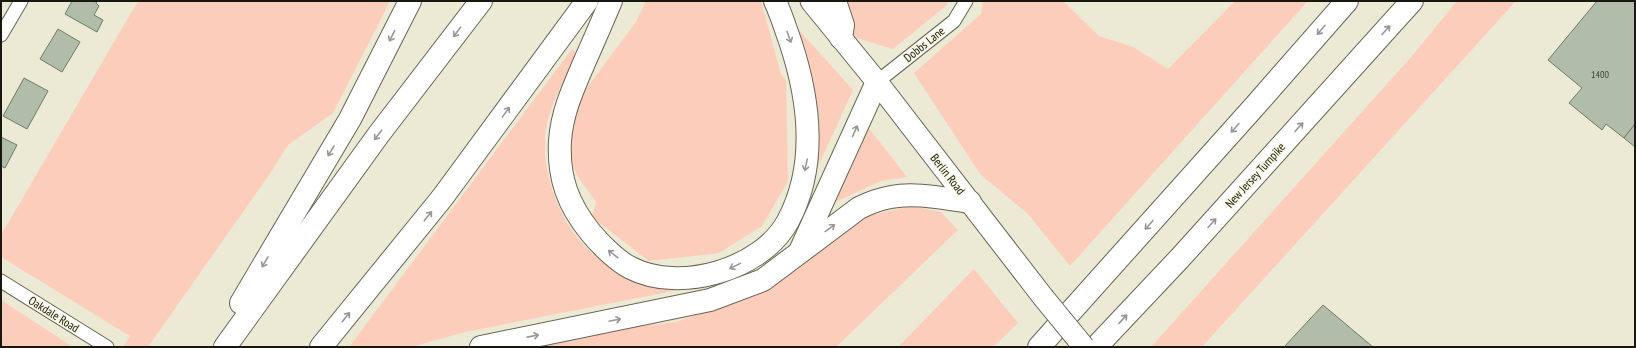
<svg xmlns="http://www.w3.org/2000/svg" width="1636" height="348" font-family="'PT Sans Narrow',sans-serif">
<style>
.green{fill:#fdcdbc}
.building{fill:#b1bdaa;stroke:#707b6a}
.lines{fill:none;stroke-linecap:round;stroke-linejoin:round}
.street-casing{stroke:#676552;stroke-width:15}
.primary-casing{stroke:#676552;stroke-width:23}
.highway-casing{stroke:#676552;stroke-width:24}
.street{stroke:#fff;stroke-width:13}
.primary{stroke:#fff;stroke-width:21}
.highway{stroke:#fff;stroke-width:22}
.primary-bridge-casing{stroke:#676552;stroke-width:23;stroke-linecap:butt}
.primary-bridge{stroke:#fff;stroke-width:21}
.oneway{stroke:#989793}
.labels{text-anchor:middle;dominant-baseline:central;stroke-width:3;stroke-linejoin:round;paint-order:stroke}
.number-label{font-size:10px;fill:#3f4136}
.street-label{font-size:12px;fill:#191810;stroke:#f9f7e1}
</style>
<rect width="100%" height="100%" fill="#ecead4"/>
<g class="green">
<polygon points="138,1 390,1 333,113 288,145 269,175 148,347 123,347 130,336 1,257 1,235"/>
<polygon points="646,1 761,1 781,74 786,81 788,181 762,226 719,253 649,261 592,217 596,202 578,177 568,155 577,101 636,22"/>
<polygon points="843,1 948,1 947,5 893,49 850,36"/>
<polygon points="983,1 1063,1 1099,36 1133,47 1168,69 1235,1 1308,1 1070,266 1028,214 980,174 914,73 981,14"/>
<polygon points="1457,1 1516,1 1202,347 1151,347 1412,56"/>
<polygon points="799,30 853,90 803,199 816,114"/>
<path d="M572,49L577,54C566,76 552,100 547,124C537,174 565,243 611,266C619,270 630,270 638,272C660,276 682,281 704,285L465,332L411,347H349Z"/>
<polygon points="864,122 907,177 881,181 835,202"/>
<polygon points="912,206 941,212 958,230 836,347 533,347 590,332 676,322 768,290 863,217"/>
<polygon points="974,269 1018,323 993,347 898,347"/>
<polygon points="1,300 73,347 1,347"/>
</g>
<g class="building">
<polygon points="72,1 97,1 96,3 99,6 94,15 103,20 97,32 65,14"/>
<polygon points="1597,1 1635,1 1635,124 1624,138 1606,124 1602,130 1569,103 1582,88 1548,60"/>
<polygon points="58,29 80,42 62,72 40,59"/>
<polygon points="24,78 48,91 27,129 3,116"/>
<polygon points="1635,124 1635,147 1624,138"/>
<polygon points="1,137 17,145 5,168 1,166"/>
<polygon points="1323,305 1373,347 1284,347"/>
</g>
<g class="lines">
<g class="street-casing">
<g id="street">
<polyline points="1,35 21,1"/>
<polyline points="877,82 954,21 966,1"/>
<polyline points="1,281 107,347"/>
</g>
</g>
<g class="primary-casing">
<polyline id="primary" points="811,1 877,82 1043,297"/>
</g>
<g class="highway-casing">
<g id="highway">
<path d="M611,1C602,22 593,43 584,63C573,89 562,112 560,141C558,178 568,205 591,233C600,244 618,262 631,268C679,293 762,270 788,221C818,165 809,98 790,41C785,27 781,14 775,1"/>
<polyline points="835,1 843,25 841,38"/>
<polyline points="801,249 877,82"/>
<polyline points="241,303 350,119 410,1"/>
<polyline points="225,347 379,134 481,1"/>
<polyline points="321,347 442,198 587,1"/>
<path d="M481,347L710,300L763,280L859,208C869,203 880,199 891,197C916,192 945,199 970,202"/>
<polyline points="1039,347 1254,107 1347,1"/>
<polyline points="1096,347 1180,258 1412,1"/>
</g>
</g>
<use href="#street" class="street"/>
<use href="#primary" class="primary"/>
<use href="#highway" class="highway"/>
<g class="primary-bridge-casing">
<polyline id="primary-bridge" points="1043,297 1084,347"/>
</g>
<use href="#primary-bridge" class="primary-bridge"/>
</g>
<defs><path id="oneway-shaft" d="M-6 0H5M1.5-3L5.5 0L1.5 3" fill="none" stroke-width="1.6" stroke-linecap="round" stroke-linejoin="round"/></defs>
<g class="oneway">
<use href="#oneway-shaft" transform="translate(1321 30) rotate(131)"/>
<use href="#oneway-shaft" transform="translate(1386 30) rotate(-48)"/>
<use href="#oneway-shaft" transform="translate(457 32) rotate(127)"/>
<use href="#oneway-shaft" transform="translate(392 36) rotate(117)"/>
<use href="#oneway-shaft" transform="translate(789 37) rotate(71)"/>
<use href="#oneway-shaft" transform="translate(506 112) rotate(-54)"/>
<use href="#oneway-shaft" transform="translate(1299 127) rotate(-48)"/>
<use href="#oneway-shaft" transform="translate(1235 128) rotate(132)"/>
<use href="#oneway-shaft" transform="translate(855 131) rotate(-66)"/>
<use href="#oneway-shaft" transform="translate(378 135) rotate(127)"/>
<use href="#oneway-shaft" transform="translate(331 151) rotate(121)"/>
<use href="#oneway-shaft" transform="translate(806 165) rotate(102)"/>
<use href="#oneway-shaft" transform="translate(428 216) rotate(-51)"/>
<use href="#oneway-shaft" transform="translate(1212 223) rotate(-48)"/>
<use href="#oneway-shaft" transform="translate(1149 225) rotate(132)"/>
<use href="#oneway-shaft" transform="translate(830 228) rotate(-36)"/>
<use href="#oneway-shaft" transform="translate(613 254) rotate(-142)"/>
<use href="#oneway-shaft" transform="translate(265 262) rotate(121)"/>
<use href="#oneway-shaft" transform="translate(735 266) rotate(154)"/>
<use href="#oneway-shaft" transform="translate(346 317) rotate(-51)"/>
<use href="#oneway-shaft" transform="translate(1123 319) rotate(-47)"/>
<use href="#oneway-shaft" transform="translate(615 320) rotate(-12)"/>
<use href="#oneway-shaft" transform="translate(533 336) rotate(-11)"/>
</g>
<g class="labels">
<g class="number-label">
<text x="1600" y="74">1400</text>
</g>
<g class="street-label">
<text transform="translate(924 44) rotate(-39)">Dobbs Lane</text>
<text transform="translate(948 174) rotate(52)">Berlin Road</text>
<text transform="translate(1255 175) rotate(-48)">New Jersey Turnpike</text>
<text transform="translate(54 314) rotate(32)">Oakdale Road</text>
</g>
</g>
<rect width="1636" height="348" fill="none" stroke="#191810" stroke-width="4"/>
</svg>
